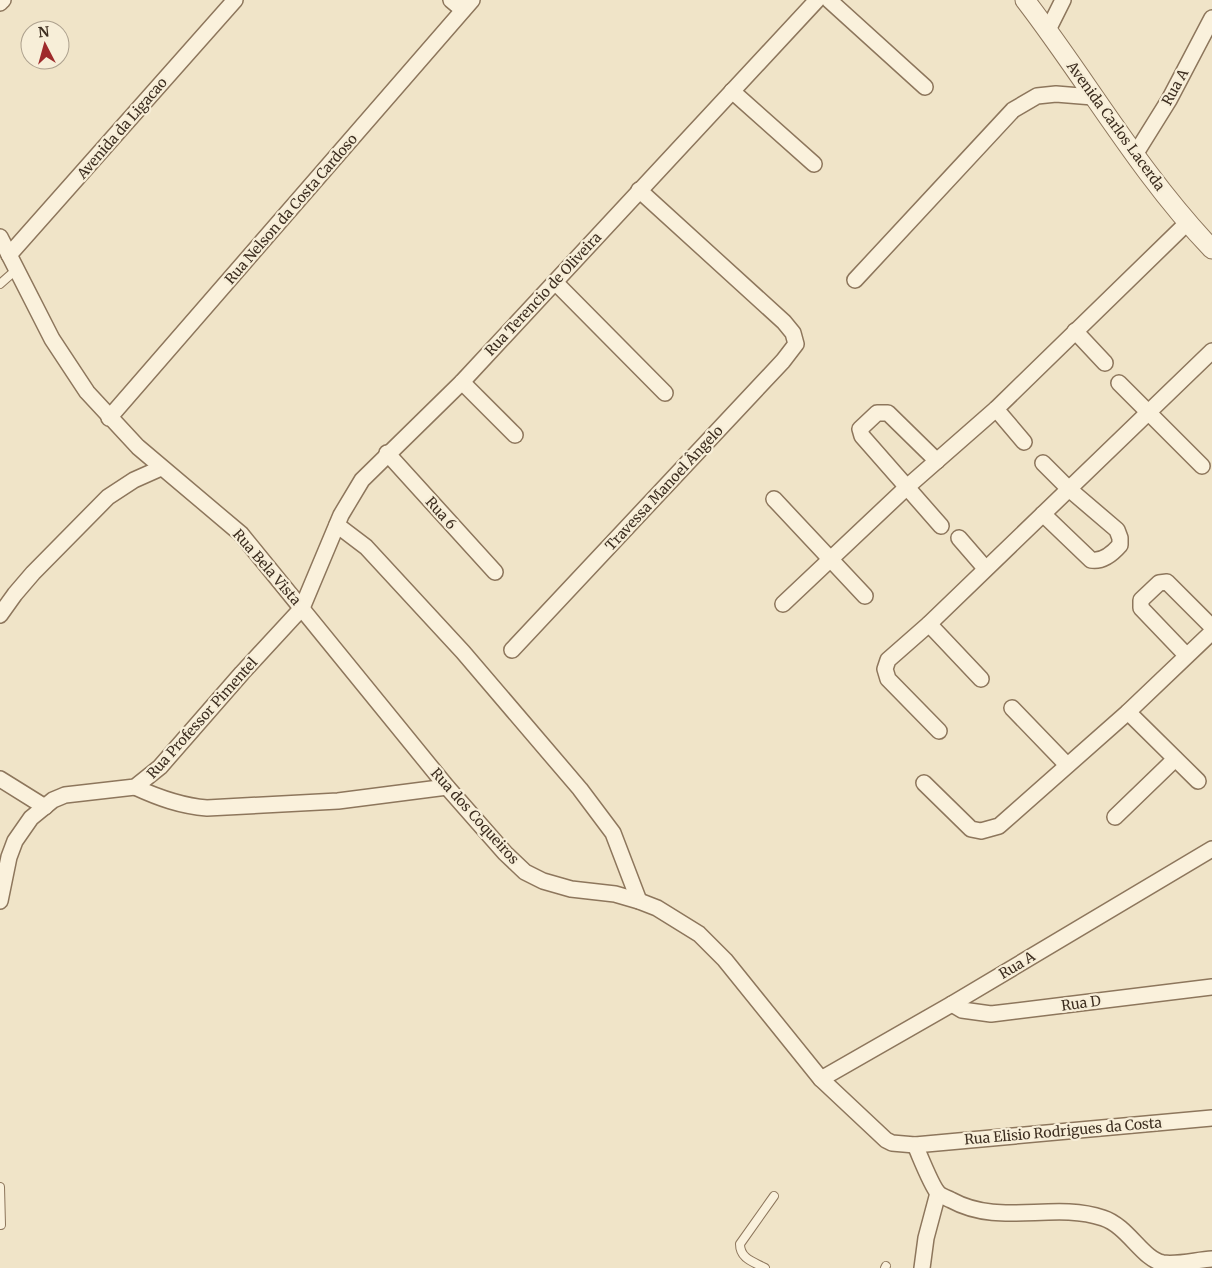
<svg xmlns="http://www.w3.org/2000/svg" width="1212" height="1268" font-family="Merriweather,serif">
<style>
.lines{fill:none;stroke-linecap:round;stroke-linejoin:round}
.service-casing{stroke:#8d765c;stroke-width:10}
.minor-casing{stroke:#8d765c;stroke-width:18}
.tertiary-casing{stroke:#8d765c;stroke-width:21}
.service{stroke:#faf1dc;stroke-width:8}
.minor{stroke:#faf1dc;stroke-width:15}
.tertiary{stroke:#faf1dc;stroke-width:19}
.labels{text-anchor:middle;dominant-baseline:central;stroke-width:4.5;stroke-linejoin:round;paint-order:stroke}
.street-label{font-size:14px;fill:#3d2e20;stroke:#f7eed8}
</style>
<rect width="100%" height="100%" fill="#f0e4c8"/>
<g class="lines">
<g class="service-casing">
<g id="service">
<polyline points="0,284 17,269"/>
<polyline points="0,1187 1,1225"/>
<path d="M765,1268C754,1262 740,1259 740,1244L774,1196"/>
<polyline points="885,1268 886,1266"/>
</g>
</g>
<g class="minor-casing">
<g id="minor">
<polyline points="451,0 463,10"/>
<polyline points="829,0 925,87"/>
<polyline points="0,3 3,0"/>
<polyline points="1048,30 1063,0"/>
<polyline points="732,91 814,164"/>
<polyline points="1136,153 1169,100 1212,18"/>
<polyline points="0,237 52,339 87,392 138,447 241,534 447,787 505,853 525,872 543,881 571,889 615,894 639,901 657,908 699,934 725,960 821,1079 886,1140 892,1143 915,1145 1212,1118"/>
<polyline points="9,255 235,0"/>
<polyline points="855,280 1013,110 1037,96 1056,94 1093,97"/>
<polyline points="555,282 665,393"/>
<polyline points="1075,331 1105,363"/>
<polyline points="462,382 515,435"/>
<polyline points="1119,383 1202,466"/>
<polyline points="996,409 1024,442"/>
<polyline points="109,418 472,0"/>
<polyline points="387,453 495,572"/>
<polyline points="937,461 888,413 877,413 860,429 862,436 941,526"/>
<path d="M1043,463L1069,489L1117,530L1120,538V545C1113,553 1102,562 1091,560L1043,514"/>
<polyline points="774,499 865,596"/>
<polyline points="337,525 366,547 463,652 580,789 613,833 639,901"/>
<polyline points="959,538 985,568"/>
<polyline points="783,604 907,487 996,409 1187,223"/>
<polyline points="0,615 15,594 33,573 108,497 134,480 161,468"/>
<polyline points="929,624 981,679"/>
<polyline points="512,650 783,361 796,344 793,333 784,322 639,190"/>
<polyline points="1186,655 1141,608 1141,600 1159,583 1167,582 1212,627"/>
<polyline points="1012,708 1067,765"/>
<polyline points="1128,712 1198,781"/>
<polyline points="939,731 888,679 885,669 888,660 929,624 1212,351"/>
<polyline points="0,779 45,807"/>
<polyline points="924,783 971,829 981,831 999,826 1128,712 1212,632"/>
<path d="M135,787C159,798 181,806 207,808L338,801L447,787"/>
<polyline points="1115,817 1175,759"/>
<polyline points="0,901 9,857 15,841 31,818 53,800 65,795 135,787 160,767 242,673 302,608 341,515 362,480 462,382 817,0"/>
<polyline points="952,1004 962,1010 991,1014 1212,987"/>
<polyline points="821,1079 952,1004 1212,849"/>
<path d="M915,1145C920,1156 931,1185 938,1193C941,1196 947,1198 951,1200C1000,1227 1053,1201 1103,1218C1128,1226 1143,1260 1163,1263C1179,1265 1196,1260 1212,1259"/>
<polyline points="922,1268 926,1238 938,1193"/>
</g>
</g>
<g class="tertiary-casing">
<path id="tertiary" d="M1025,0C1088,82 1140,174 1212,249"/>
</g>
<use href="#service" class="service"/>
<use href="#minor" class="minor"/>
<use href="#tertiary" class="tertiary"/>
</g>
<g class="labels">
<g class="street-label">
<text transform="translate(1175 87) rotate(-61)">Rua A</text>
<text transform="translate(1116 126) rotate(54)">Avenida Carlos Lacerda</text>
<text transform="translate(122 128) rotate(-49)">Avenida da Ligacao</text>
<text transform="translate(291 209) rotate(-49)">Rua Nelson da Costa Cardoso</text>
<text transform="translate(543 294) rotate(-47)">Rua Terencio de Oliveira</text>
<text transform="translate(664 488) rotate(-47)">Travessa Manoel Ângelo</text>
<text transform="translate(441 513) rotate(48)">Rua 6</text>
<text transform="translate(267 567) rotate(49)">Rua Bela Vista</text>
<text transform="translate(202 718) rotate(-48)">Rua Professor Pimentel</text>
<text transform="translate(475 816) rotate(48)">Rua dos Coqueiros</text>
<text transform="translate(1017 965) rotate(-31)">Rua A</text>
<text transform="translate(1081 1003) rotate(-8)">Rua D</text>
<text transform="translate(1063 1131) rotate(-5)">Rua Elisio Rodrigues da Costa</text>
</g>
</g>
<g transform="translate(45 45) rotate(354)"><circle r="24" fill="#f7eed8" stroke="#ada18e"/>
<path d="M0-4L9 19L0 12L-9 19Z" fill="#9e2a2b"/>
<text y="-8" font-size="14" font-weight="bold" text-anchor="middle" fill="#3d2e20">N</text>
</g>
</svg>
